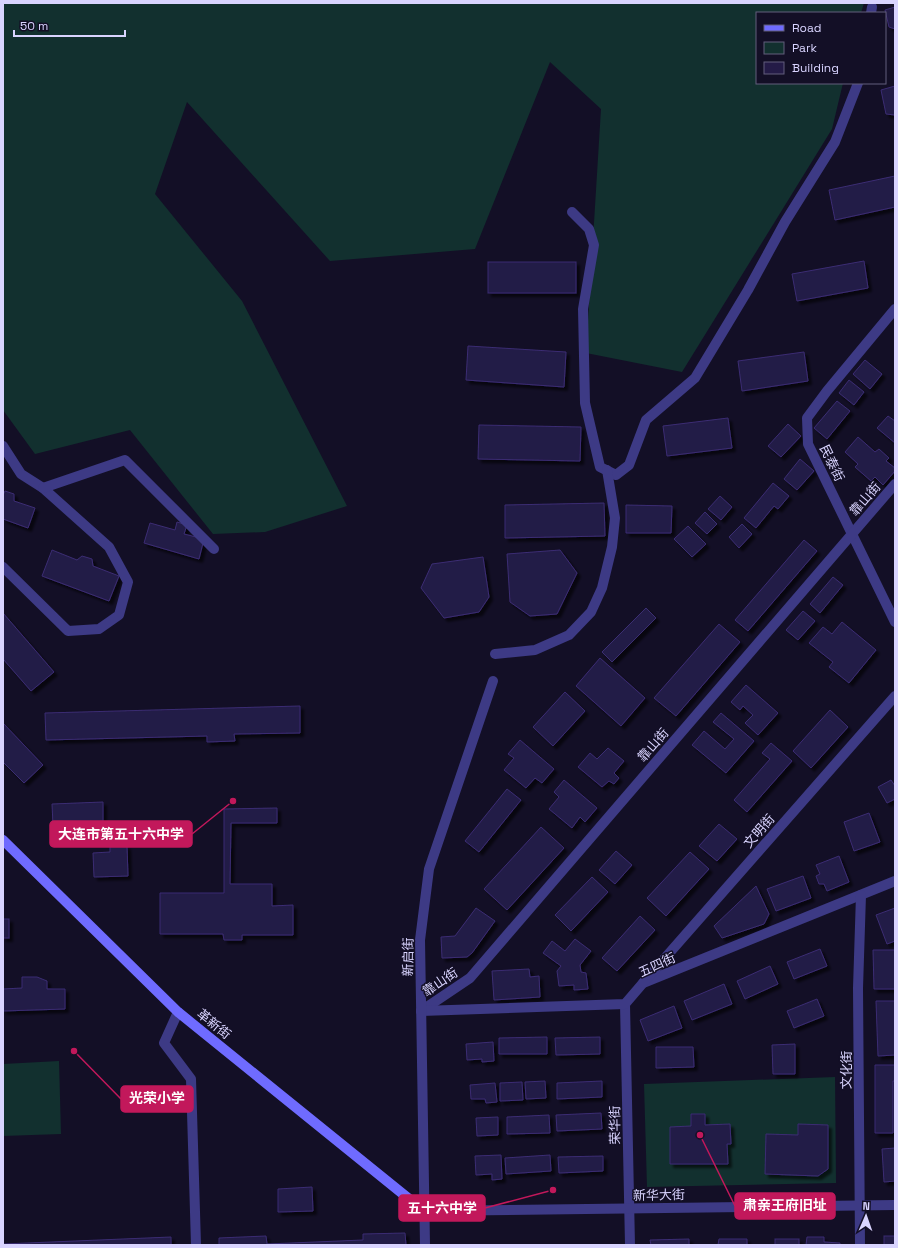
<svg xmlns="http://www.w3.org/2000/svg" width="898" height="1248" font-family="'Space Grotesk','Noto Sans SC',sans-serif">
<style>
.green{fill:#12302f}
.building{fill:#241b47;stroke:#3b2d73;filter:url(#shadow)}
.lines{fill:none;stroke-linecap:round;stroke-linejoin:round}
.minor{stroke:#3d3a85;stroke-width:10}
.tertiary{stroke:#3d3a85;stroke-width:10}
.secondary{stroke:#6f6bff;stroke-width:10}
.labels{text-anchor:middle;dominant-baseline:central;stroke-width:3;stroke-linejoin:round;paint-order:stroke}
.street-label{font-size:13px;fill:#d9d4ff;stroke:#130f26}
.leader{fill:none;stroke:#c2185b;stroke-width:1.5}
.callout-dot{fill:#c2185b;stroke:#130f26;stroke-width:1.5}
.callout{fill:#c2185b;stroke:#c2185b;stroke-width:1.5}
.callout-label{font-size:14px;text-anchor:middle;font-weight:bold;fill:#fff}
</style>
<defs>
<filter id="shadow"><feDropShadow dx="3.5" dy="3.5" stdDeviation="1" flood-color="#0009"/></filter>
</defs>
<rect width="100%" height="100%" fill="#130f26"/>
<g class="green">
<polygon points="3,3 864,3 861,13 757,13 757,83 843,83 832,129 682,372 586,353 601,109 550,62 475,249 330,261 187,102 155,194 242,301 347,506 265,532 213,534 130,430 35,454 3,410"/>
<polygon points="59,1061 61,1134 3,1136 3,1064"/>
<polygon points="835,1077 836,1183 647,1187 644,1084"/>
</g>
<g class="building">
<polygon points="895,7 895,29 889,27 885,10"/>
<polygon points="895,86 895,115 886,114 881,90"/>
<polygon points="895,176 895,207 835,220 829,190"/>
<polygon points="864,261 868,288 797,301 792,274"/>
<rect x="488" y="262" width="88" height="31"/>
<polygon points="468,346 566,352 564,387 466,380"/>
<polygon points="804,352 808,381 742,391 738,361"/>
<polygon points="865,360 882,374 870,389 853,374"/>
<polygon points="849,380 864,392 854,405 839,393"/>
<polygon points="837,401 850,411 827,439 814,428"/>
<polygon points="888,416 895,421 895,443 877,428"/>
<polygon points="728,418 732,448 667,456 663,426"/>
<polygon points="788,424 801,436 781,457 768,446"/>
<polygon points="479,425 581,427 580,461 478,459"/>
<polygon points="858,437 875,452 879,449 889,458 886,461 895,468 895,471 883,485 875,477 871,481 855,467 858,464 845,452"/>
<polygon points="800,459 814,471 797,490 784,479"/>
<polygon points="773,483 789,496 778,509 774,506 756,528 744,518"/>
<polygon points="5,491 14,494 14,501 35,508 28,528 3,519 3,495"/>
<polygon points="720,496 732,507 721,520 708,509"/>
<polygon points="604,503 605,536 505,538 505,505"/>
<polygon points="626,505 672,506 671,533 626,533"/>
<polygon points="705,512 717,524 707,534 695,523"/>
<polygon points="177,522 187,525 184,534 204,539 199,559 144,543 150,523 175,530"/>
<polygon points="742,524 752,534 739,548 729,537"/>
<polygon points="688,526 706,544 692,557 674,539"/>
<polygon points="804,540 817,551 748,631 735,620"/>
<polygon points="52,550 77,560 82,556 92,559 93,566 119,576 109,601 42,576"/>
<polygon points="560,550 577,573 557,614 530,616 510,602 507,554"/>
<polygon points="483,557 489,597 479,612 444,618 421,588 432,564"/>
<polygon points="833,577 843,585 820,613 810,604"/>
<polygon points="646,608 656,618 612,662 602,652"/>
<polygon points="803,611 815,621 798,640 786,630"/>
<polygon points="3,613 54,672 31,691 3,659"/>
<polygon points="842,622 876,650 849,683 829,667 833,662 809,643 823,627 832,634"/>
<polygon points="719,624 740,642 676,716 654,698"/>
<polygon points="600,658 645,698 621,726 576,686"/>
<polygon points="746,685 778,713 758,735 745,723 753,715 743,706 740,710 731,702"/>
<polygon points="565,692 585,711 553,746 533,727"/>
<polygon points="300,706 300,733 234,734 235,741 207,742 207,736 46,740 45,713"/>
<polygon points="830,710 848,727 811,768 793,751"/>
<polygon points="721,713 754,741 726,773 692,745 704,731 725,749 734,739 713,722"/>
<polygon points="3,723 43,765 24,783 3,762"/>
<polygon points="520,740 554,769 542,783 535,778 526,788 504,770 514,758 508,754"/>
<polygon points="771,743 792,761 747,812 734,800 770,759 762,753"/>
<polygon points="608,748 624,761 614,773 619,778 614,784 609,781 602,787 578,767 590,753 597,759"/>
<polygon points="564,780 597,808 585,822 580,817 572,828 549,809 559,797 554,792"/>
<polygon points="891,780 895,786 895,799 887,803 878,787"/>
<polygon points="507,789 521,800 479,852 465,841"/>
<polygon points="103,802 103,824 53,825 52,804"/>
<polygon points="277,808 277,823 231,823 230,884 272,884 272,906 293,905 293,935 242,935 242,940 224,940 223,934 160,934 160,893 224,893 224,809"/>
<polygon points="869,813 880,842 854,851 844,822"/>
<polygon points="719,824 737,839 717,861 699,846"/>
<polygon points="541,827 564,848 507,910 484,889"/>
<polygon points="110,846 127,846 128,876 94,877 93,853 110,852"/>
<polygon points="616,851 632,865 615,884 599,870"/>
<polygon points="690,852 709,869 666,916 647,898"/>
<polygon points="839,856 849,882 827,891 824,884 819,884 816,876 820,874 816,865"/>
<polygon points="803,876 811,898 776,911 767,889"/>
<polygon points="592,877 608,892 571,931 555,915"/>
<polygon points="756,886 769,914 764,924 722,938 714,926"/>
<polygon points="476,908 495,921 472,953 467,957 442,958 441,937 455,936"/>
<polygon points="895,908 895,941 887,944 876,915"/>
<polygon points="640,916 655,930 617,971 602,958"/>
<rect x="3" y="919" width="6" height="19"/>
<polygon points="575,939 591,951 580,965 581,972 586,973 588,989 574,990 574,985 559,986 557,971 561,966 543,953 552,941 565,951"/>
<polygon points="820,949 827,966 794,979 787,962"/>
<polygon points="873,950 895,950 895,989 874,989"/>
<polygon points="770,966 778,984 745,999 737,981"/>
<polygon points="529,969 530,977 539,976 540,997 494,1000 492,971"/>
<polygon points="22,977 37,977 47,981 47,989 65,989 65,1009 3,1011 3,989 22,988"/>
<polygon points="724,984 732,1004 692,1020 684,1001"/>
<polygon points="817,999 824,1016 794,1028 787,1011"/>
<polygon points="876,1001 895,1001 895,1055 878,1056"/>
<polygon points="674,1006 682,1028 648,1041 640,1020"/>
<polygon points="547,1037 547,1054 499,1054 499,1038"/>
<polygon points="600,1037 600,1054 556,1055 555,1038"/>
<polygon points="493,1042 494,1061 482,1062 482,1059 467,1060 466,1044"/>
<polygon points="795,1044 795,1074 773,1074 772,1045"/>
<polygon points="656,1047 693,1047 694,1067 656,1068"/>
<polygon points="875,1065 895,1065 895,1081 893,1081 893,1133 875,1133"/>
<polygon points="545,1081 546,1098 526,1099 525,1082"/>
<polygon points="602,1081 602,1097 557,1099 557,1083"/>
<polygon points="522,1082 523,1100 500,1101 500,1083"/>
<polygon points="495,1083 497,1102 486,1103 485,1099 471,1099 470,1085"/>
<polygon points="601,1113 602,1129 557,1131 556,1115"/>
<polygon points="691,1114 705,1114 705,1125 730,1124 731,1144 727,1144 728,1164 670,1164 670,1127 691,1126"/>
<polygon points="549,1115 550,1133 507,1134 507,1117"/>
<polygon points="498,1117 498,1135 477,1136 476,1118"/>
<polygon points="798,1124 828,1125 828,1169 818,1176 765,1174 766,1134 798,1135"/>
<polygon points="895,1148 895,1181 884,1182 882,1149"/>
<polygon points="501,1155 502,1179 492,1180 492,1174 476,1175 475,1156"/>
<polygon points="550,1155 551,1171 506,1174 505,1158"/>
<polygon points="603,1156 603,1171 559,1173 558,1157"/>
<polygon points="312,1187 313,1211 278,1212 278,1189"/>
<polygon points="405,1233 406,1245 219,1245 219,1238 266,1236 267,1244 363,1240 363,1234"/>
<rect x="884" y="1236" width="11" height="9"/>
<polygon points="171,1237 171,1245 3,1245 3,1244"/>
<polygon points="807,1237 824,1237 824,1242 840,1243 840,1245 806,1245"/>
<polygon points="689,1239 689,1245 651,1245 650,1240"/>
<polygon points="719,1239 747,1239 747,1245 718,1245"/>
<rect x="775" y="1239" width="24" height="6"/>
</g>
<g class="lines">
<g class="minor">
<polyline points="871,13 872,7"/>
<polyline points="572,212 589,229 594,245 583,309 585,403 600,467 616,475 629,465 646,420 695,378 748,290 785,222 835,142 858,83"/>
<polyline points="895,309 827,391 807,418 808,444 895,622"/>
<polyline points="3,446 21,474 43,488 109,547 128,582 119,615 99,629 68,631 3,567"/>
<polyline points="43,488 125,460 214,549"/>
<polyline points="495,654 535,650 569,635 591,612 602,588 612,547 615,518 607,470"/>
<polyline points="625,1004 630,1245"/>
<polyline points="421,1011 470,978 895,484"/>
<polyline points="421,1011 625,1004 643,983 895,881"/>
<polyline points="178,1012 164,1043 191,1079 196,1245"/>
<polyline points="860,1245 858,988 861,895"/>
</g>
<g class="tertiary">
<polyline points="643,983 895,696"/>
<polyline points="424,1211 895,1205"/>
<polyline points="425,1245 420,940 429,869 493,681"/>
</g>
<polyline class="secondary" points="3,840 178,1012 424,1211"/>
</g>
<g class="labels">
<g class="street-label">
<text transform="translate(832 463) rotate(64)">民泰街</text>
<text transform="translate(865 499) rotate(-49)">靠山街</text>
<text transform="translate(653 745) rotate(-49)">靠山街</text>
<text transform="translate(759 831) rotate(-49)">文明街</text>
<text transform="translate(408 957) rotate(-89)">新启街</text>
<text transform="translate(657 965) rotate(-25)">五四街</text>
<text transform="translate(440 982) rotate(-34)">靠山街</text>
<text transform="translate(214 1024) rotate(39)">革新街</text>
<text transform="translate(846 1070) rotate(-90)">文化街</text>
<text transform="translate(615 1125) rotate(-91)">荣华街</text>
<text transform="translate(659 1195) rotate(-1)">新华大街</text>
</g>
</g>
<path class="leader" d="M233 801L192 834M74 1051L121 1099M700 1135L735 1206M553 1190L485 1208"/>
<g class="callout-dot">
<circle cx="233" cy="801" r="4"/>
<circle cx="74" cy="1051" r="4"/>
<circle cx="700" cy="1135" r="4"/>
<circle cx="553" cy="1190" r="4"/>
</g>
<g class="callout">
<rect x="50" y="821" width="142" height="26" rx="4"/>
<rect x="121" y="1086" width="72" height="26" rx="4"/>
<rect x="735" y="1193" width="100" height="26" rx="4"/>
<rect x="399" y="1195" width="86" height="26" rx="4"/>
</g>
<g class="callout-label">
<text x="121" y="839">大连市第五十六中学</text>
<text x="157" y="1103">光荣小学</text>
<text x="785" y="1210">肃亲王府旧址</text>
<text x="442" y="1213">五十六中学</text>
</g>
<rect width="898" height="1248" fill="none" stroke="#d9d4ff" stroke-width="8"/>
<rect x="756" y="12" width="130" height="72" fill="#130f26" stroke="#625e7d"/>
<rect x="764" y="25" width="20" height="6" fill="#6f6bff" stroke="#625e7d"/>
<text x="792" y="32" font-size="12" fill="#d9d4ff">Road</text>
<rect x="764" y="42" width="20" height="12" fill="#12302f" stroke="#625e7d"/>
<text x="792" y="52" font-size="12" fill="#d9d4ff">Park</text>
<rect x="764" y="62" width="20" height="12" fill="#241b47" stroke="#625e7d"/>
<text x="792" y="72" font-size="12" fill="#d9d4ff">Building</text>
<g transform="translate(866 1216) rotate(2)" stroke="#130f26" stroke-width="3" paint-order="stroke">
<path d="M0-3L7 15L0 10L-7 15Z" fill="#d9d4ff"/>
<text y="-6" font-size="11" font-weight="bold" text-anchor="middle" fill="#d9d4ff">N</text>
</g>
<path d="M14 30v6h111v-6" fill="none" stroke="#d9d4ff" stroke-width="2"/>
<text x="20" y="30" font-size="12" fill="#d9d4ff" stroke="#130f26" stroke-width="3" paint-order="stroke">50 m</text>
</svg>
